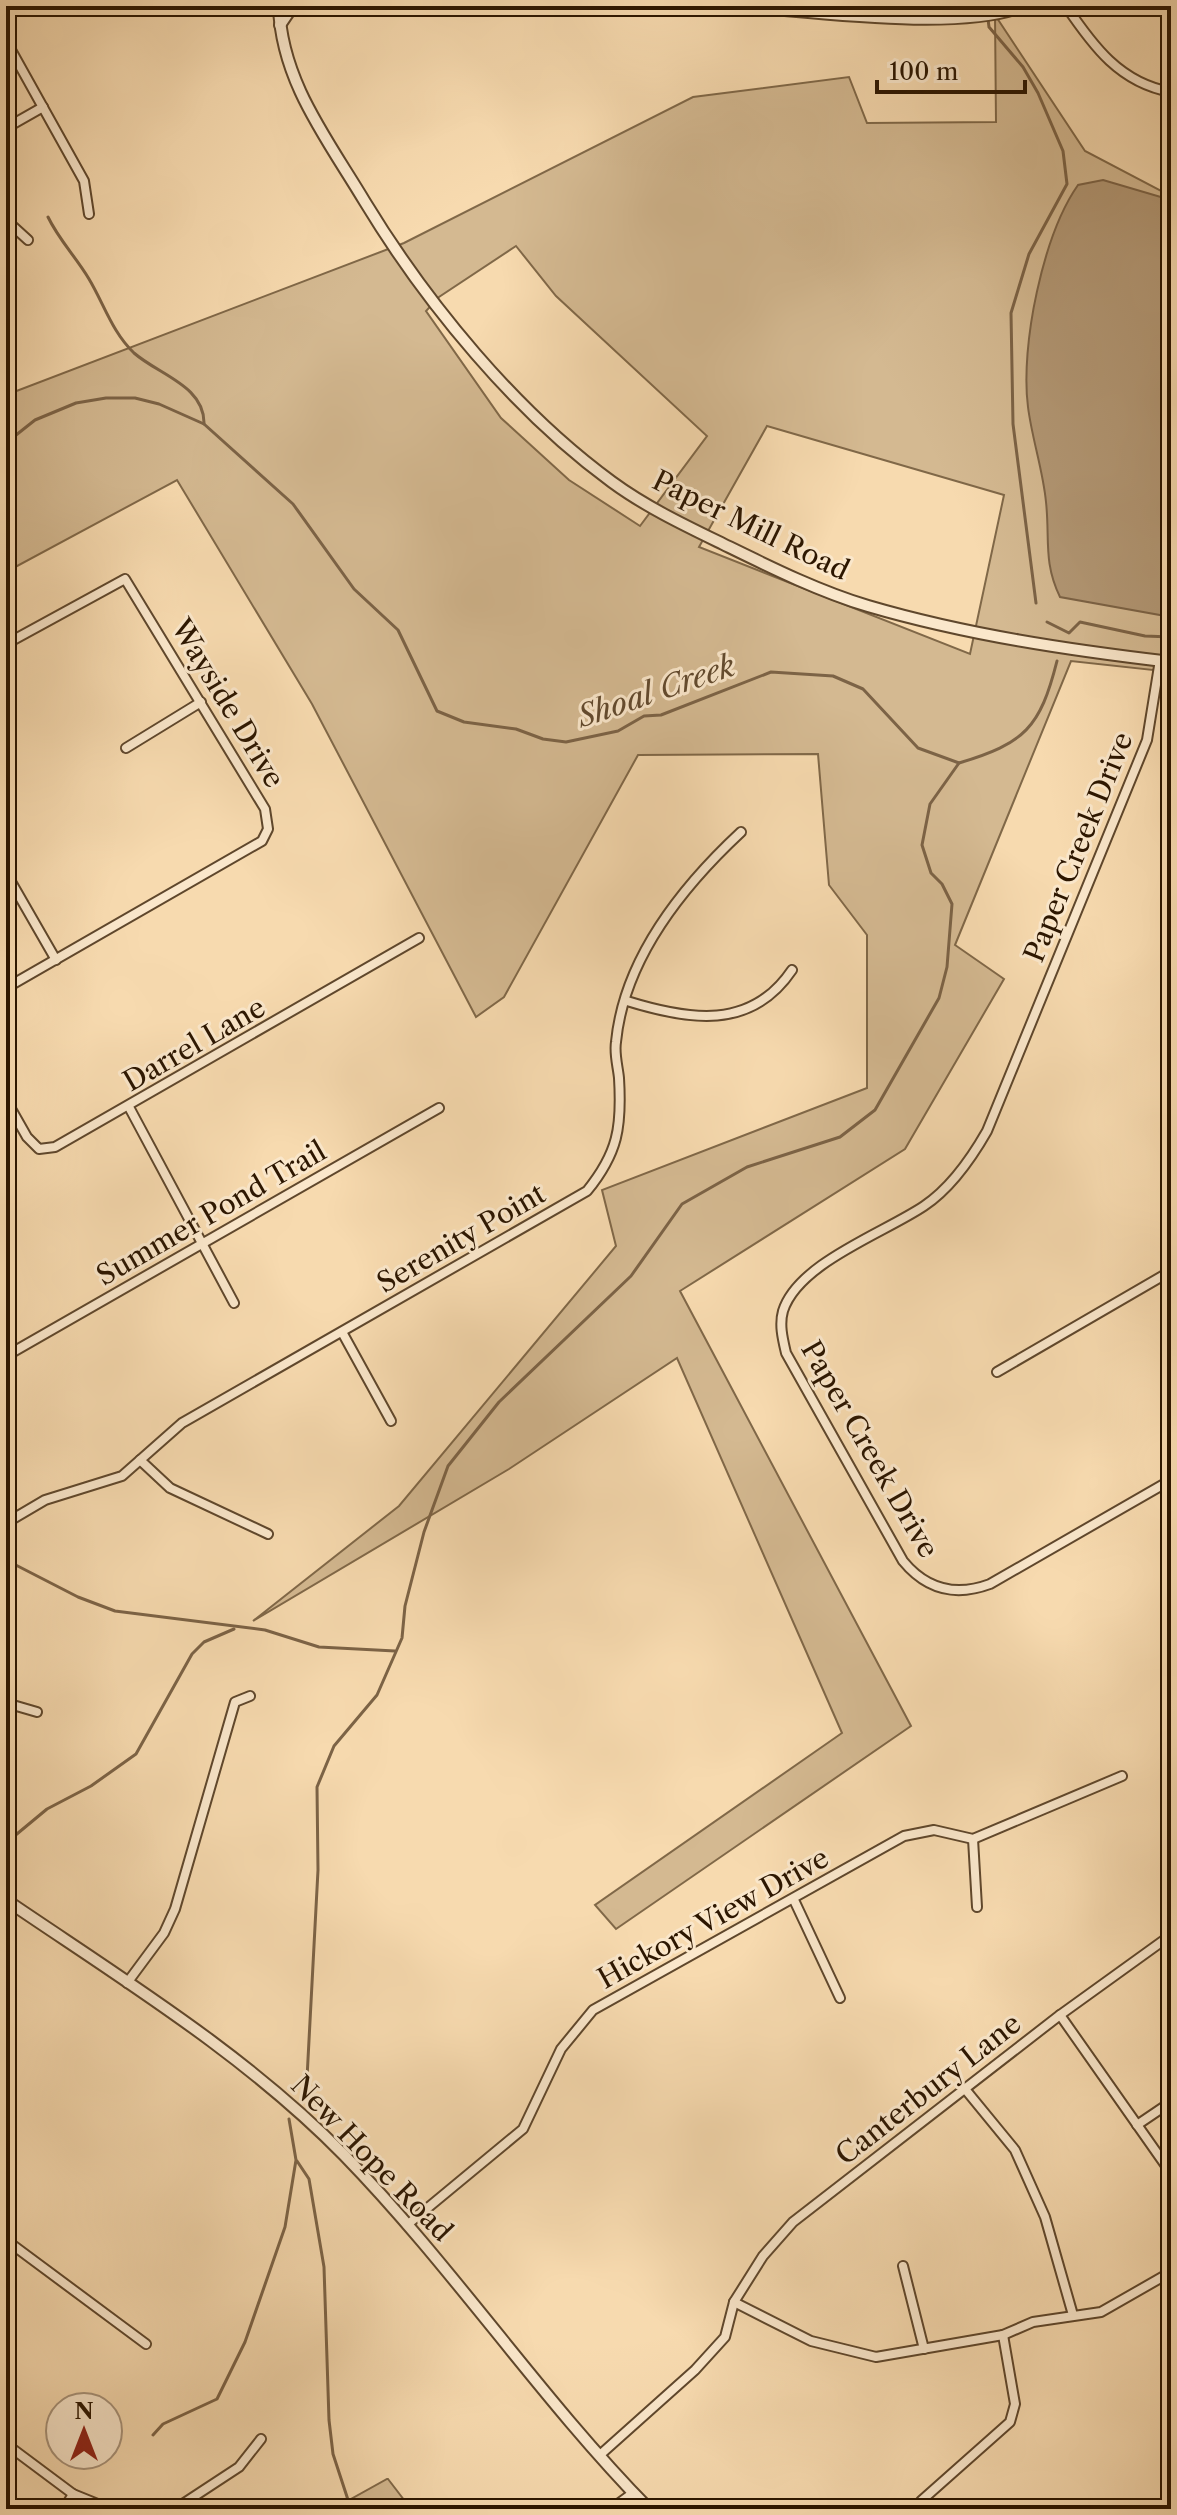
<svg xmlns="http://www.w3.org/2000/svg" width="1177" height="2515" font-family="'Libre Caslon Text',serif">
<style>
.green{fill:#d4b991;stroke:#806848;stroke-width:2;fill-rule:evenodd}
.water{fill:#b29774;stroke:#7c6346;stroke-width:2}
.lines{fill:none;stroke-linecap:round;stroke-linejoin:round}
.stream{stroke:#7c6346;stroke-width:3}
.minor-casing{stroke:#5f472c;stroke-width:12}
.tertiary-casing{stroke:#5f472c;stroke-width:14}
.minor{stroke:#fae7cb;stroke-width:8}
.tertiary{stroke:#fae7cb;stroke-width:10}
.labels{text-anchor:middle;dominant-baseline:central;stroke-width:6;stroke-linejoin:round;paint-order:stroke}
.street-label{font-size:28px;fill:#2c1600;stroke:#fae7cb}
.water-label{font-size:30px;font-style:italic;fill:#624a2e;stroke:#fae7cb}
</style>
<rect width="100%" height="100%" fill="#f7daaf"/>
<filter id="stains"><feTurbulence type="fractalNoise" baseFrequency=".0025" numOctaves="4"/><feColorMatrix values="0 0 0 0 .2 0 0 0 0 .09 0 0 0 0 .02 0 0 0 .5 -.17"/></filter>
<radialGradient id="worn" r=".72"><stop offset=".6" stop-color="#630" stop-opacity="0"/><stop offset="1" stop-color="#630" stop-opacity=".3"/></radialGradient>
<g class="green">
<path d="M995,15L1085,151L1171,196V672L1071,661L955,945L1004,979L905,1149L680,1291L911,1726L616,1929L595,1905L842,1733L677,1358L509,1469L253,1621L399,1506L616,1246L602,1190L867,1088V935L829,885L818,754L638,755L504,997L476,1017L312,704L177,480L6,572V395L404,243L693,97L849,77L867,123L996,122ZM516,246L556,296L707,436L640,526L569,480L501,418L426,311L439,297ZM767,426L1004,495L970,654L699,547Z"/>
<polygon points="388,2479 411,2509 333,2509 387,2479"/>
</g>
<path class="water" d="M1103,180L1171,200V617L1060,597C1043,562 1050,538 1046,502C1043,470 1032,439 1028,407C1020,346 1043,235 1078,185Z"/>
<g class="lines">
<g class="stream">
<polyline points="988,19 989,27 1023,67 1038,93 1063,151 1067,184 1029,254 1011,313 1013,424 1036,603"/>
<path d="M48,217C59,240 76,257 89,279C104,304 112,332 134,353C159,375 205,386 204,424"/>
<path d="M6,443L35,420L76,403L106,398H135L159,404L204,424L293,504L354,589L398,630L437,711L464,722L516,729L543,739L566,742L618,731L644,716L661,715L771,672L833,676L863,689L918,748L959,763C1025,743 1040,728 1057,661"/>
<polyline points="1047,622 1069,633 1080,622 1145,636 1171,637"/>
<polyline points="6,1560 78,1597 115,1611 265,1630 319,1647 395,1651"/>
<polyline points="6,1843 47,1809 91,1786 136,1754 192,1654 204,1642 234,1629"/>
<polyline points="306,2097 318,1870 317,1787 334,1746 377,1695 402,1638 405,1606 424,1532 448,1466 499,1402 631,1276 682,1204 747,1167 840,1137 875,1110 939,998 947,967 952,904 942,884 931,873 922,845 930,804 959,763"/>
<polyline points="297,2161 309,2179 324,2267 329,2420 333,2454 351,2509"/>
<polyline points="153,2435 163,2424 217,2399 245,2342 285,2227 296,2160 289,2119"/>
</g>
<g class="minor-casing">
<g id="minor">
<path d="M1066,6C1093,46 1120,83 1171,92"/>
<polyline points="6,41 84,181 89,214"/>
<polyline points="6,128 43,107"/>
<polyline points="6,220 28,240"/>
<polyline points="6,644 125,579 265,809 268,829 262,841 6,988"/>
<path d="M1160,660L1147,740L987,1131C971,1159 951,1188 924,1206C884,1233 798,1263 783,1311C779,1325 783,1340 786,1353L903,1561C926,1589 955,1597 990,1584L1171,1480"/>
<polyline points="126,748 201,702"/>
<polyline points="6,873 56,960"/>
<path d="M627,1001C688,1020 751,1031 792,970"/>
<polyline points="6,1100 27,1137 39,1149 55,1147 419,938"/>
<polyline points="129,1107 234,1303"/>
<polyline points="342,1332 391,1421"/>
<polyline points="6,1356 439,1108"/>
<polyline points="997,1372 1171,1271"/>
<polyline points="140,1460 170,1488 268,1534"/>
<path d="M6,1523L45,1500L122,1476L182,1423L587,1191C618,1153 622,1127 619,1078C618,1067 614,1054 616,1042C624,959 683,886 741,832"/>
<polyline points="6,1703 37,1712"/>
<polyline points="973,1839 977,1907"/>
<polyline points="794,1900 840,1998"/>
<polyline points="127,1983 164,1933 175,1909 235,1702 250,1696"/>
<polyline points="1060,2015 1171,2173"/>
<polyline points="965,2089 1015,2150 1045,2217 1073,2315"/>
<polyline points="1137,2125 1171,2102"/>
<polyline points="407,2225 523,2129 561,2049 593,2010 904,1836 934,1830 973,1839 1122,1776"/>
<polyline points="6,2240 146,2344"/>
<polyline points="903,2266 924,2349"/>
<polyline points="734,2302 811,2341 876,2357 1003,2335 1033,2322 1101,2312 1171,2272"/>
<polyline points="6,2444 73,2494 110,2509"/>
<polyline points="601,2454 695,2370 725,2337 734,2302 763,2256 793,2222 1060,2015 1171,1935"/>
<polyline points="921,2501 1010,2422 1015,2404 1003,2335"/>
<polyline points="64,2509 73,2494"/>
<polyline points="175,2509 239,2467 261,2439"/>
<polyline points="611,2509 633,2493"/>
</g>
</g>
<g class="tertiary-casing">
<g id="tertiary">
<path d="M279,6C281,81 328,140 365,202C427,304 516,412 612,482C646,507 686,526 723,544C770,567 818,591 868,606C967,635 1069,650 1171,662"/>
<path d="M738,6C810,11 960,32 1023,6"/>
<polyline points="280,25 293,6"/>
<path d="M6,1900C122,1979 245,2054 344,2155C453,2267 540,2398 649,2509"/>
</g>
</g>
<use href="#minor" class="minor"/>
<use href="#tertiary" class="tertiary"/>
</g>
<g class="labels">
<g class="street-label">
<text transform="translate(751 525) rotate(26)">Paper Mill Road</text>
<text transform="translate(228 703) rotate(59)">Wayside Drive</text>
<text transform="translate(1078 847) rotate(-68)">Paper Creek Drive</text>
<text transform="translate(194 1044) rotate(-30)">Darrel Lane</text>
<text transform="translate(211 1213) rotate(-30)">Summer Pond Trail</text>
<text transform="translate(461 1238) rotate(-30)">Serenity Point</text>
<text transform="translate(870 1449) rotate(60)">Paper Creek Drive</text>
<text transform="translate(713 1918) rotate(-29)">Hickory View Drive</text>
<text transform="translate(928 2089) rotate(-38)">Canterbury Lane</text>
<text transform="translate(372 2158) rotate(46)">New Hope Road</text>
</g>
<g class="water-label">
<text transform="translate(656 691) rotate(-19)">Shoal Creek</text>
</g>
</g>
<rect width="1177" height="2515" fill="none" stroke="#f7daaf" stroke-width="32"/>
<rect x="8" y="8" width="1161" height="2499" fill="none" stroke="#2c1600" stroke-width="4"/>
<rect x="16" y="16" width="1145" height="2483" fill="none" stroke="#2c1600" stroke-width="2"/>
<g transform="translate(84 2431)"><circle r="38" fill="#fae7cb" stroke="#a8937a" stroke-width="2"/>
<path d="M0-6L14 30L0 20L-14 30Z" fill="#8f2418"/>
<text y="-12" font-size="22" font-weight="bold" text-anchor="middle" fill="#2c1600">N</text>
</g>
<path d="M877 80v12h148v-12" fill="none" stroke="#2c1600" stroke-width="4"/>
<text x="889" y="80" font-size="24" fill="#2c1600" stroke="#fae7cb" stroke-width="6" paint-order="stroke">100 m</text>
<rect width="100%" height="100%" filter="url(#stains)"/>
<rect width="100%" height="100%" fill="url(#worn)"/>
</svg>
